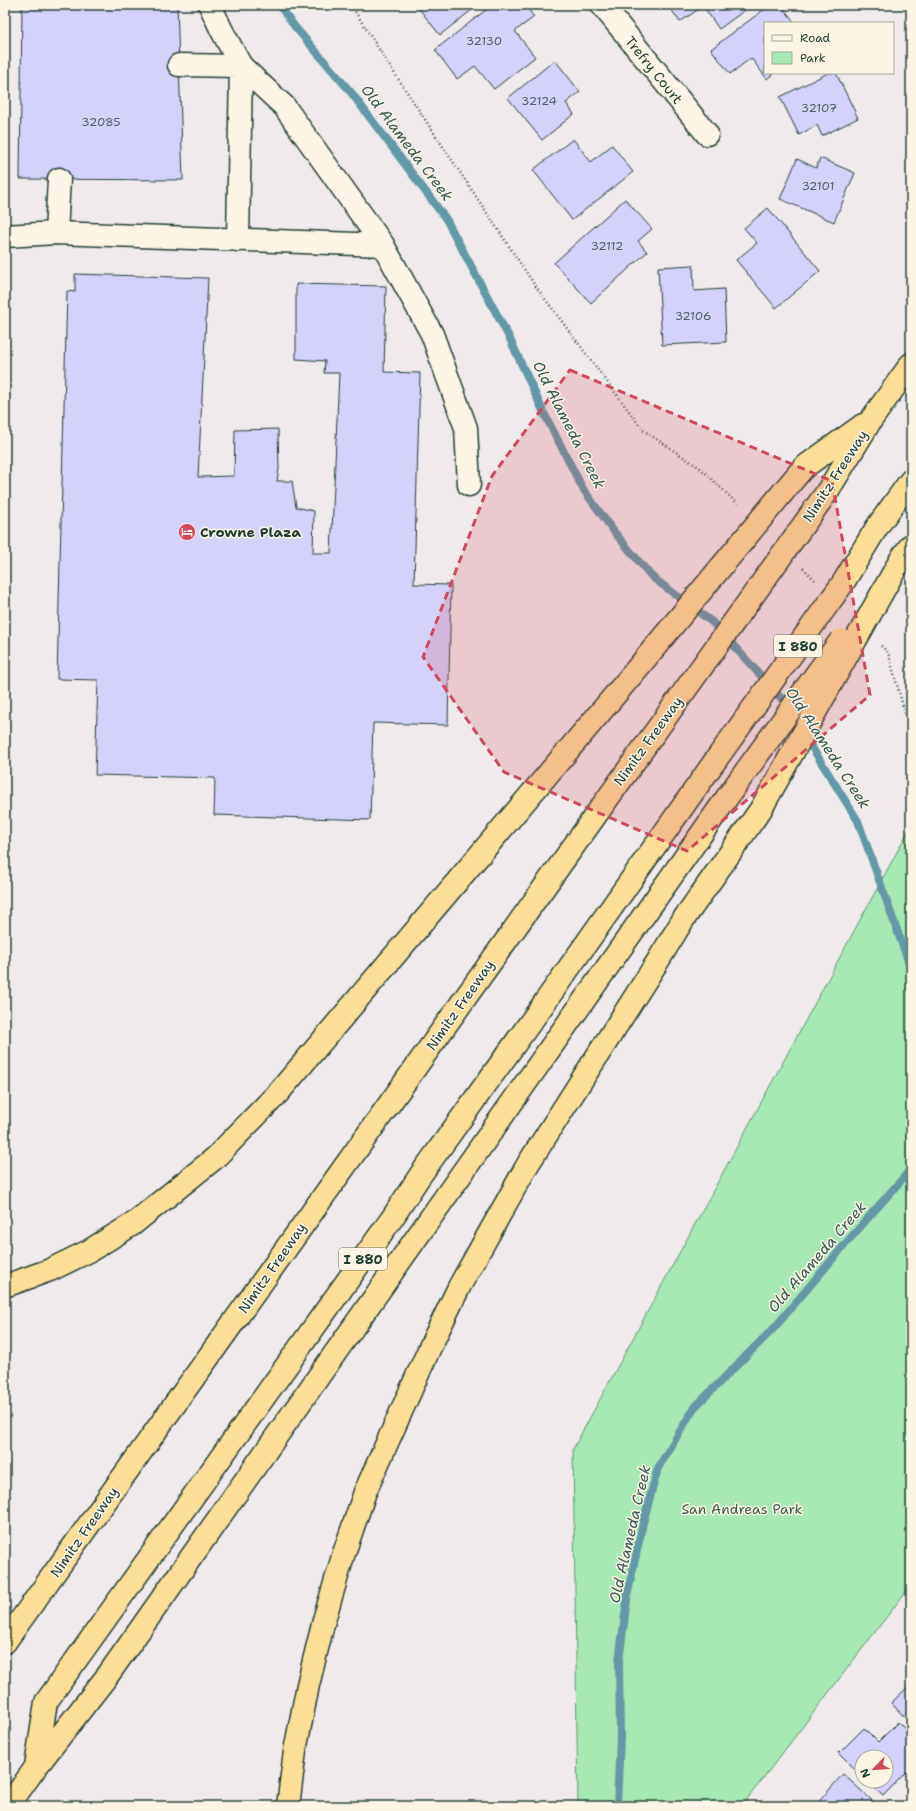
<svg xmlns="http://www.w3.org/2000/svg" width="916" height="1811" font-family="'Shantell Sans',sans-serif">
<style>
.green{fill:#a6e9b4;stroke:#629374}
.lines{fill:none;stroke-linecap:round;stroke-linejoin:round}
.stream{stroke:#6498a7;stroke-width:8}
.building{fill:#d4d2fb;stroke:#1f3d34}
.minor-casing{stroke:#1f3d34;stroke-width:25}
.highway-casing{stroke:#1f3d34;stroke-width:25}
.path{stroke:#1f3d34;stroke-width:2.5;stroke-dasharray:1 3;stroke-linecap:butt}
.minor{stroke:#fcf5e5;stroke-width:22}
.highway{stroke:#fcde96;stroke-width:22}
.highway-bridge-casing{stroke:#1f3d34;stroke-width:25;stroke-linecap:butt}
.highway-bridge{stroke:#fcde96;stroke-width:22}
.marked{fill:#d1495b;fill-opacity:0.2;stroke:#d1495b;stroke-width:3;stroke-dasharray:8 5;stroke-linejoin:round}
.labels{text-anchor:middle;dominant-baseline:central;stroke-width:3;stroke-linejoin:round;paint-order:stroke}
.number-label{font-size:12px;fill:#4c6266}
.shield{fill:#fcf5e5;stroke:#617469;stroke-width:1}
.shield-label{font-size:13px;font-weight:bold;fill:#1f3d34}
.street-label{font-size:14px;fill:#1f3d34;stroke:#fcf5e5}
.poi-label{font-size:14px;font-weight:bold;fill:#1f3d34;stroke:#fcf5e5;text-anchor:start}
.park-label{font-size:14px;fill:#3a5f4e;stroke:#fcf5e5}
.water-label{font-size:15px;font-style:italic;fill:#365b5a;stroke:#fcf5e5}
</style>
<rect width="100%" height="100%" fill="#f0eaec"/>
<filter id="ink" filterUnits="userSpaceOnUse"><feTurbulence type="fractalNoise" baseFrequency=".025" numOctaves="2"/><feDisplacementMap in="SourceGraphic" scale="8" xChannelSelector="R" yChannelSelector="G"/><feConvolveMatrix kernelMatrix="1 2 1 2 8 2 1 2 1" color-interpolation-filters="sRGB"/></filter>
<g filter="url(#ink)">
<polygon class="green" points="911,826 911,1585 742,1806 578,1806 573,1449"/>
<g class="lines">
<g class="stream">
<polyline points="279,5 295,27 350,91 446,219 510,339 544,413 583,489 615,533 652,577 712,622 781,698 858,821 911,969"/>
<polyline points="617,1806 620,1738 619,1661 628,1592 643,1523 658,1468 694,1408 775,1327 847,1242 911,1169"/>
</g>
</g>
<g class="building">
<polygon points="22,5 177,5 183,180 20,179"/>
<polygon points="416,5 478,5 440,35"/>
<polygon points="492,5 525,5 534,17 515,31 535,57 494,89 475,66 457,79 435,50"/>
<polygon points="668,5 752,5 719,29 703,6 680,22"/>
<polygon points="770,5 781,5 795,23 765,23 765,73 774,73 767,79 751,58 730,74 711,49"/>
<polygon points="555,60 580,92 566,103 574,114 542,140 508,98"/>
<polygon points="828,73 836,73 858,118 822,136 817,125 799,135 780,97"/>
<polygon points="573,139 591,162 612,145 633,172 572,220 533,170"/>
<polygon points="820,158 855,173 834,222 780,199 797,159 816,168"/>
<polygon points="625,199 652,229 638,241 647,252 591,303 554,263"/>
<polygon points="768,208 820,271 776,308 736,260 757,243 744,228"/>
<polygon points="693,265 694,291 724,289 726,342 662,345 658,267"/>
<polygon points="75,274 208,278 198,477 234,476 235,430 278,429 279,469 277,481 292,481 296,507 314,511 313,553 331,553 339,373 324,373 325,361 296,359 296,284 386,286 384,372 420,373 414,584 451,585 448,725 373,723 370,820 214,815 215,778 95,775 98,680 57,679 67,291 75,292"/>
<polygon points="911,1684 911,1724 891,1703"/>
<polygon points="898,1722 911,1735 911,1774 907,1771 883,1796 867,1781 886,1781 886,1757 862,1757 862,1776 839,1753 864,1728 878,1742"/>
<polygon points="843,1774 878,1806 815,1806"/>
</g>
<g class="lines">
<g class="minor-casing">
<g id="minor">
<polyline points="210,5 221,29 241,66 284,106 383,245 432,334 466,428 469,485"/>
<polyline points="602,5 707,134"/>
<polyline points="179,65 241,66 238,240"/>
<polyline points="56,233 59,179"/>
<polyline points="5,236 56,233 383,245"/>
</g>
</g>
<g class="highway-casing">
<g id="highway">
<polyline points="803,468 863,425"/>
<polyline points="827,492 871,420 911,364"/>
<polyline points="877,527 911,480"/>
<polyline points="901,559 911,545"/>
<polyline points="5,1286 50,1270 89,1251 133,1224 215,1158 279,1092 631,676"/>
<polyline points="5,1642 668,714"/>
<polyline points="36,1766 46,1702 393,1217 419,1177 540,1009 715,761"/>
<polyline points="8,1806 36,1767 108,1675 738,782"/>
<polyline points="288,1806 295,1751 308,1685 324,1620 344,1553 365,1492 431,1345 459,1287 528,1164 656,964 683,920 761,809"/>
</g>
</g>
<g class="path">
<polyline points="351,5 387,62 534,284 643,430 700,468 740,506"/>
<polyline points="803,568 815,580"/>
<polyline points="881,646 888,652 911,735"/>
</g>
<use href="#minor" class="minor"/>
<use href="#highway" class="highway"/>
<g class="highway-bridge-casing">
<g id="highway-bridge">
<polyline points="631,676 803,468"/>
<polyline points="668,714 827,492"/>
<polyline points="715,761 843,583 877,527"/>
<polyline points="738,782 841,640"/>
<polyline points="761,809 901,559"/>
</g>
</g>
<use href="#highway-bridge" class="highway-bridge"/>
</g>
</g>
<path class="marked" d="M570,370L832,481L870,695L687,851L504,772L423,657L492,476Z"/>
<defs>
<g id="hotel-disc" transform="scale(0.9)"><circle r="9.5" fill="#d1495b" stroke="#fcf5e5"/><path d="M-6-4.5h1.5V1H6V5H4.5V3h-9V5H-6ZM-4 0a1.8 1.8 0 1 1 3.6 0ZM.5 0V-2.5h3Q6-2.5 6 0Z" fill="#fff"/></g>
</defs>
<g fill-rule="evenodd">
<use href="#hotel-disc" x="187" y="532"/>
</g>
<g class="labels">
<g class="number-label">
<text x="484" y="41">32130</text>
<text x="539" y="101">32124</text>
<text x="819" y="108">32107</text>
<text x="101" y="122">32085</text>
<text x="818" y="186">32101</text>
<text x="607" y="246">32112</text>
<text x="693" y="316">32106</text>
</g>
<g class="shield">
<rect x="774" y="635" width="48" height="22" rx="3"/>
<rect x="339" y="1248" width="48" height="22" rx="3"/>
</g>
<g class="shield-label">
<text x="798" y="646">I 880</text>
<text x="363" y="1259">I 880</text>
</g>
<g class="street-label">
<text transform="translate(654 70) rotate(51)">Trefry Court</text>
<text transform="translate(835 476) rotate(-57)">Nimitz Freeway</text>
<text transform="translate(648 741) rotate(-54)">Nimitz Freeway</text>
<text transform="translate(460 1005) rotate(-55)">Nimitz Freeway</text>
<text transform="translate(272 1268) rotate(-55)">Nimitz Freeway</text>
<text transform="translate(84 1532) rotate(-55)">Nimitz Freeway</text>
</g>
<g class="poi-label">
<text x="200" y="532">Crowne Plaza</text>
</g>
<g class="park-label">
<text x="742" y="1509">San Andreas Park</text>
</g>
<g class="water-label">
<text transform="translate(407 143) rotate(53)">Old Alameda Creek</text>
<text transform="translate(569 425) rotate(63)">Old Alameda Creek</text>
<text transform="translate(828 748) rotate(57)">Old Alameda Creek</text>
<text transform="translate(817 1257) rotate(-49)">Old Alameda Creek</text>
<text transform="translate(630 1534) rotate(-77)">Old Alameda Creek</text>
</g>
</g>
<rect width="916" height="1811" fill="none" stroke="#fcf5e5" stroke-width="20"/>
<rect x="10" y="10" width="896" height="1791" fill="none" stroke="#1f3d34" stroke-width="1.5" filter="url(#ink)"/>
<rect x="764" y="22" width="130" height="52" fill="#fcf5e5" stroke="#a4ab9e"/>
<rect x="772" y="35" width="20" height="6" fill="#fcf5e5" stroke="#a4ab9e"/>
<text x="800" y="42" font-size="12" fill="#1f3d34">Road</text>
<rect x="772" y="52" width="20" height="12" fill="#a6e9b4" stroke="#a4ab9e"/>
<text x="800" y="62" font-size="12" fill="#1f3d34">Park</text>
<g transform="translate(874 1769) rotate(245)"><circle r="19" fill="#fcf5e5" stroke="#a4ab9e"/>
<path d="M0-3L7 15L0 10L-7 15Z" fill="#d1495b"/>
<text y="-6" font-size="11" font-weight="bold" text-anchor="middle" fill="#1f3d34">N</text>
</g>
</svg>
